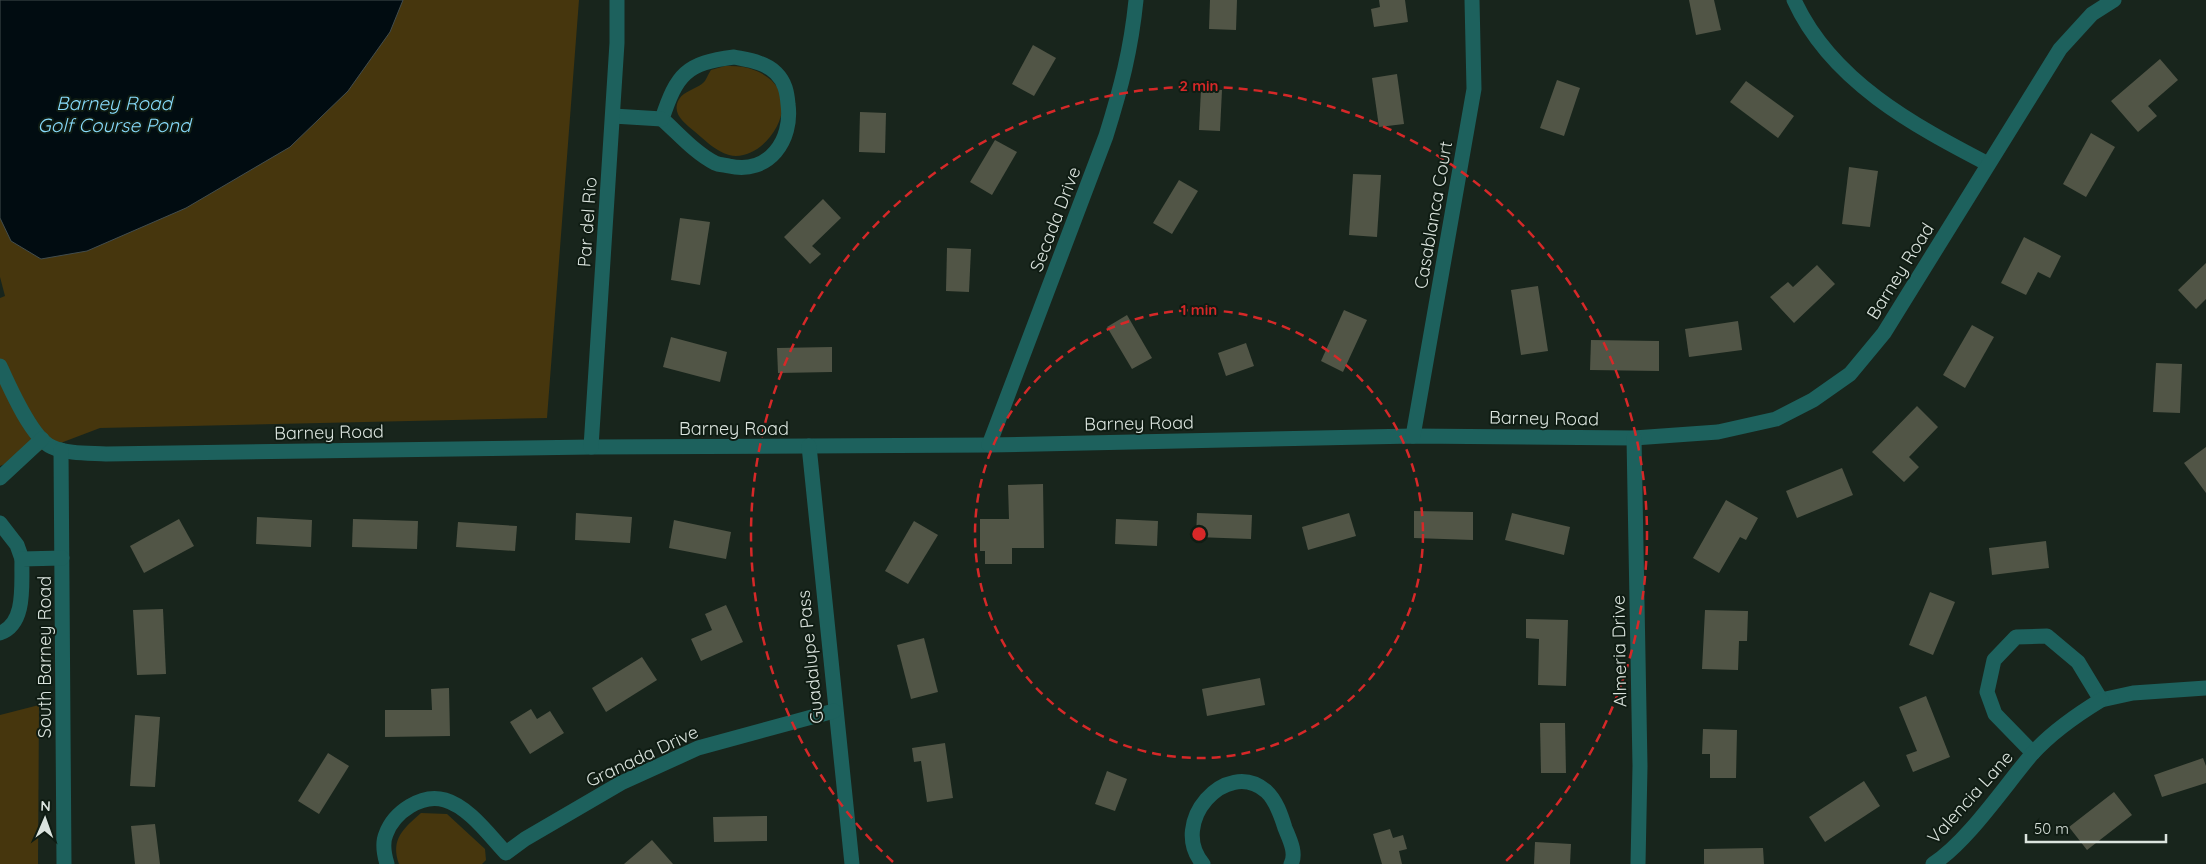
<svg xmlns="http://www.w3.org/2000/svg" width="2206" height="864" font-family="Quicksand,sans-serif">
<style>
.green{fill:#46360d}
.water{fill:#010c11;stroke:#424d4e}
.building{fill:#515546}
.lines{fill:none;stroke-linecap:round;stroke-linejoin:round}
.minor{stroke:#1d615d;stroke-width:15}
.ring{fill:none;stroke:#d62828;stroke-width:2.5;stroke-dasharray:9 6}
.labels{text-anchor:middle;dominant-baseline:central;stroke-width:4;stroke-linejoin:round;paint-order:stroke}
.street-label{font-size:18px;fill:#dbe4de;stroke:#0f1c13}
.water-label{font-size:19px;font-style:italic;fill:#88dbfc;stroke:#0f1c13}
.centre{fill:#d62828;stroke:#0f1c13;stroke-width:2.5}
.ring-label{font-size:15px;text-anchor:middle;font-weight:bold;fill:#d62828;stroke:#0f1c13;stroke-width:4;stroke-linejoin:round;paint-order:stroke}
</style>
<rect width="100%" height="100%" fill="#18251c"/>
<g class="green">
<polygon points="0,0 579,0 547,418 100,428 0,466 0,298 5,296 0,277"/>
<path d="M725,66C732,66 740,66 748,68C817,88 767,165 729,155C715,151 705,140 694,131C686,124 674,116 677,104C681,91 693,91 703,83C706,81 708,74 711,70Z"/>
<polygon points="39,705 38,864 0,864 0,715"/>
<path d="M421,813L447,814L485,849L486,860L482,864H399C390,839 404,828 421,813Z"/>
</g>
<polygon class="water" points="0,0 403,0 390,32 348,91 290,147 186,208 87,251 41,259 11,241 0,218"/>
<g class="building">
<polygon points="1210,0 1237,0 1236,30 1209,29"/>
<polygon points="1379,0 1405,0 1408,22 1374,27 1371,9 1380,7"/>
<polygon points="1689,0 1714,0 1721,30 1696,35"/>
<polygon points="1033,45 1056,58 1034,96 1012,84"/>
<polygon points="2160,59 2178,80 2148,106 2157,116 2138,132 2111,101"/>
<polygon points="1397,74 1404,124 1379,127 1372,78"/>
<polygon points="1557,80 1580,88 1564,136 1540,128"/>
<polygon points="1746,81 1794,116 1778,138 1730,102"/>
<polygon points="1201,89 1222,90 1220,131 1199,130"/>
<polygon points="860,112 886,113 885,153 859,152"/>
<polygon points="2091,133 2115,147 2086,197 2063,184"/>
<polygon points="995,140 1017,152 992,195 970,182"/>
<polygon points="1849,167 1878,171 1870,227 1842,224"/>
<polygon points="1353,174 1381,175 1377,237 1349,235"/>
<polygon points="1179,180 1198,191 1172,234 1153,223"/>
<polygon points="823,199 841,218 812,246 821,254 810,264 784,237"/>
<polygon points="680,218 710,222 700,285 671,280"/>
<polygon points="2024,237 2061,256 2050,278 2038,272 2026,295 2001,283"/>
<polygon points="947,248 971,249 969,292 946,291"/>
<polygon points="2206,263 2206,299 2196,309 2178,290"/>
<polygon points="1817,265 1835,284 1794,323 1770,297 1788,282 1793,287"/>
<polygon points="1538,286 1548,351 1521,355 1511,290"/>
<polygon points="1344,310 1367,320 1343,372 1321,361"/>
<polygon points="1127,315 1152,358 1132,369 1107,327"/>
<polygon points="1738,321 1742,350 1689,357 1685,329"/>
<polygon points="1972,325 1994,337 1965,388 1943,375"/>
<polygon points="671,337 727,352 720,382 663,367"/>
<polygon points="1591,340 1659,341 1659,371 1590,370"/>
<polygon points="1246,343 1254,366 1226,376 1218,353"/>
<polygon points="832,347 832,372 778,373 777,348"/>
<polygon points="2156,363 2182,364 2180,413 2153,412"/>
<polygon points="1917,406 1938,427 1909,457 1919,467 1904,482 1872,452"/>
<polygon points="2206,447 2206,493 2184,463"/>
<polygon points="1842,468 1853,495 1797,518 1786,491"/>
<polygon points="1043,484 1044,548 1012,548 1012,564 985,564 985,551 980,551 980,519 1009,519 1008,485"/>
<polygon points="1726,500 1758,518 1746,540 1740,537 1719,573 1693,558"/>
<polygon points="1414,511 1473,512 1473,540 1414,538"/>
<polygon points="576,513 632,517 630,543 575,540"/>
<polygon points="1197,513 1252,515 1251,539 1196,537"/>
<polygon points="1349,513 1356,536 1308,550 1302,527"/>
<polygon points="1512,513 1570,527 1564,555 1505,540"/>
<polygon points="257,517 312,520 311,547 256,544"/>
<polygon points="179,519 194,546 144,573 130,546"/>
<polygon points="353,519 418,521 417,549 352,547"/>
<polygon points="1116,519 1158,521 1157,546 1115,544"/>
<polygon points="674,520 731,532 726,559 669,548"/>
<polygon points="914,521 938,535 908,584 885,571"/>
<polygon points="458,522 517,526 515,551 456,547"/>
<polygon points="2046,541 2049,568 1992,575 1989,548"/>
<polygon points="1930,592 1955,602 1933,655 1909,645"/>
<polygon points="726,605 743,642 701,661 691,639 712,630 705,614"/>
<polygon points="163,609 166,674 137,675 133,610"/>
<polygon points="1705,610 1748,611 1747,641 1739,641 1738,670 1702,669"/>
<polygon points="1526,619 1568,620 1566,686 1538,685 1539,639 1526,638"/>
<polygon points="924,638 938,692 911,699 897,645"/>
<polygon points="642,657 657,680 606,712 592,688"/>
<polygon points="1260,678 1265,705 1207,716 1202,689"/>
<polygon points="449,688 450,736 385,737 385,710 432,710 431,689"/>
<polygon points="1926,696 1950,757 1913,772 1906,755 1917,751 1899,707"/>
<polygon points="531,709 537,719 550,711 564,733 530,754 510,722"/>
<polygon points="135,715 160,717 155,787 130,786"/>
<polygon points="1540,723 1565,723 1566,773 1541,773"/>
<polygon points="1703,729 1737,730 1736,778 1710,778 1710,754 1702,754"/>
<polygon points="945,743 953,798 927,802 921,761 914,762 912,748"/>
<polygon points="328,753 349,766 319,814 298,801"/>
<polygon points="2203,758 2206,766 2206,783 2162,797 2154,775"/>
<polygon points="1107,771 1127,779 1115,811 1095,804"/>
<polygon points="1864,781 1880,806 1825,842 1809,817"/>
<polygon points="2114,792 2132,815 2087,850 2069,827"/>
<polygon points="767,816 767,841 714,842 713,817"/>
<polygon points="155,824 160,864 135,864 131,826"/>
<polygon points="1390,829 1393,838 1403,835 1407,849 1399,851 1402,864 1382,864 1373,834"/>
<polygon points="652,840 673,864 624,864"/>
<polygon points="1535,842 1571,844 1570,864 1534,864"/>
<polygon points="1763,848 1764,864 1704,864 1704,849"/>
</g>
<g class="lines">
<g class="minor">
<path d="M1794,0C1831,81 1913,125 1988,164"/>
<path d="M734,57C748,60 765,62 776,73C785,82 787,92 788,104C793,140 769,175 729,166C725,165 719,165 715,163C695,153 678,133 662,119C677,74 686,63 734,57Z"/>
<polyline points="613,116 662,119"/>
<path d="M0,366C9,386 32,439 52,447C67,454 89,453 106,454L591,447L989,445L1413,436L1634,438L1718,432L1776,419L1813,400L1850,374L1884,333L2060,49L2092,14L2114,0"/>
<polyline points="1413,436 1474,89 1472,0"/>
<polyline points="1634,438 1640,766 1638,864"/>
<path d="M989,445L1106,136C1121,88 1131,50 1136,0"/>
<polyline points="809,446 852,864"/>
<polyline points="591,447 617,43 617,0"/>
<polyline points="61,450 64,864"/>
<polyline points="0,478 42,439"/>
<polyline points="0,523 17,545 22,559"/>
<path d="M0,633C27,624 21,582 22,559L62,558"/>
<polyline points="2033,753 1995,714 1987,692 1994,660 2016,637 2047,636 2078,662 2101,700 2133,693 2206,688"/>
<path d="M387,864C384,854 382,843 386,834C394,812 422,793 445,800C469,807 489,835 506,853L525,839L621,783L698,748L834,711"/>
<path d="M1203,864C1168,823 1226,757 1266,791C1276,800 1281,815 1285,828C1289,838 1297,853 1291,864"/>
<path d="M1933,864C1968,841 2004,787 2032,754C2050,734 2078,714 2101,700"/>
</g>
</g>
<g class="ring">
<circle cx="1199" cy="534" r="224"/>
<path d="M893 862A448 448 0 1 1 1505 862"/>
</g>
<g class="labels">
<g class="street-label">
<text transform="translate(1433 215) rotate(-80)">Casablanca Court</text>
<text transform="translate(1055 219) rotate(-69)">Secada Drive</text>
<text transform="translate(587 222) rotate(-86)">Par del Rio</text>
<text transform="translate(1900 271) rotate(-58)">Barney Road</text>
<text transform="translate(1544 418) rotate(1)">Barney Road</text>
<text transform="translate(1139 423) rotate(-1)">Barney Road</text>
<text x="734" y="428">Barney Road</text>
<text transform="translate(329 432) rotate(-1)">Barney Road</text>
<text transform="translate(1619 651) rotate(-91)">Almeria Drive</text>
<text transform="translate(44 657) rotate(-90)">South Barney Road</text>
<text transform="translate(810 657) rotate(-96)">Guadalupe Pass</text>
<text transform="translate(642 756) rotate(-25)">Granada Drive</text>
<text transform="translate(1970 797) rotate(-48)">Valencia Lane</text>
</g>
<g class="water-label">
<text x="114" y="103">Barney Road<tspan x="114" dy="22">Golf Course Pond</tspan></text>
</g>
</g>
<circle cx="1199" cy="534" r="8" class="centre"/>
<g class="ring-label">
<text x="1199" y="91">2 min</text>
<text x="1199" y="315">1 min</text>
</g>
<g transform="translate(45 819) rotate(2)" stroke="#0f1c13" stroke-width="4" paint-order="stroke">
<path d="M0-4L9 19L0 12L-9 19Z" fill="#dbe4de"/>
<text y="-8" font-size="14" font-weight="bold" text-anchor="middle" fill="#dbe4de">N</text>
</g>
<path d="M2026 834v8h140v-8" fill="none" stroke="#dbe4de" stroke-width="2.5"/>
<text x="2034" y="834" font-size="15" fill="#dbe4de" stroke="#0f1c13" stroke-width="4" paint-order="stroke">50 m</text>
</svg>
